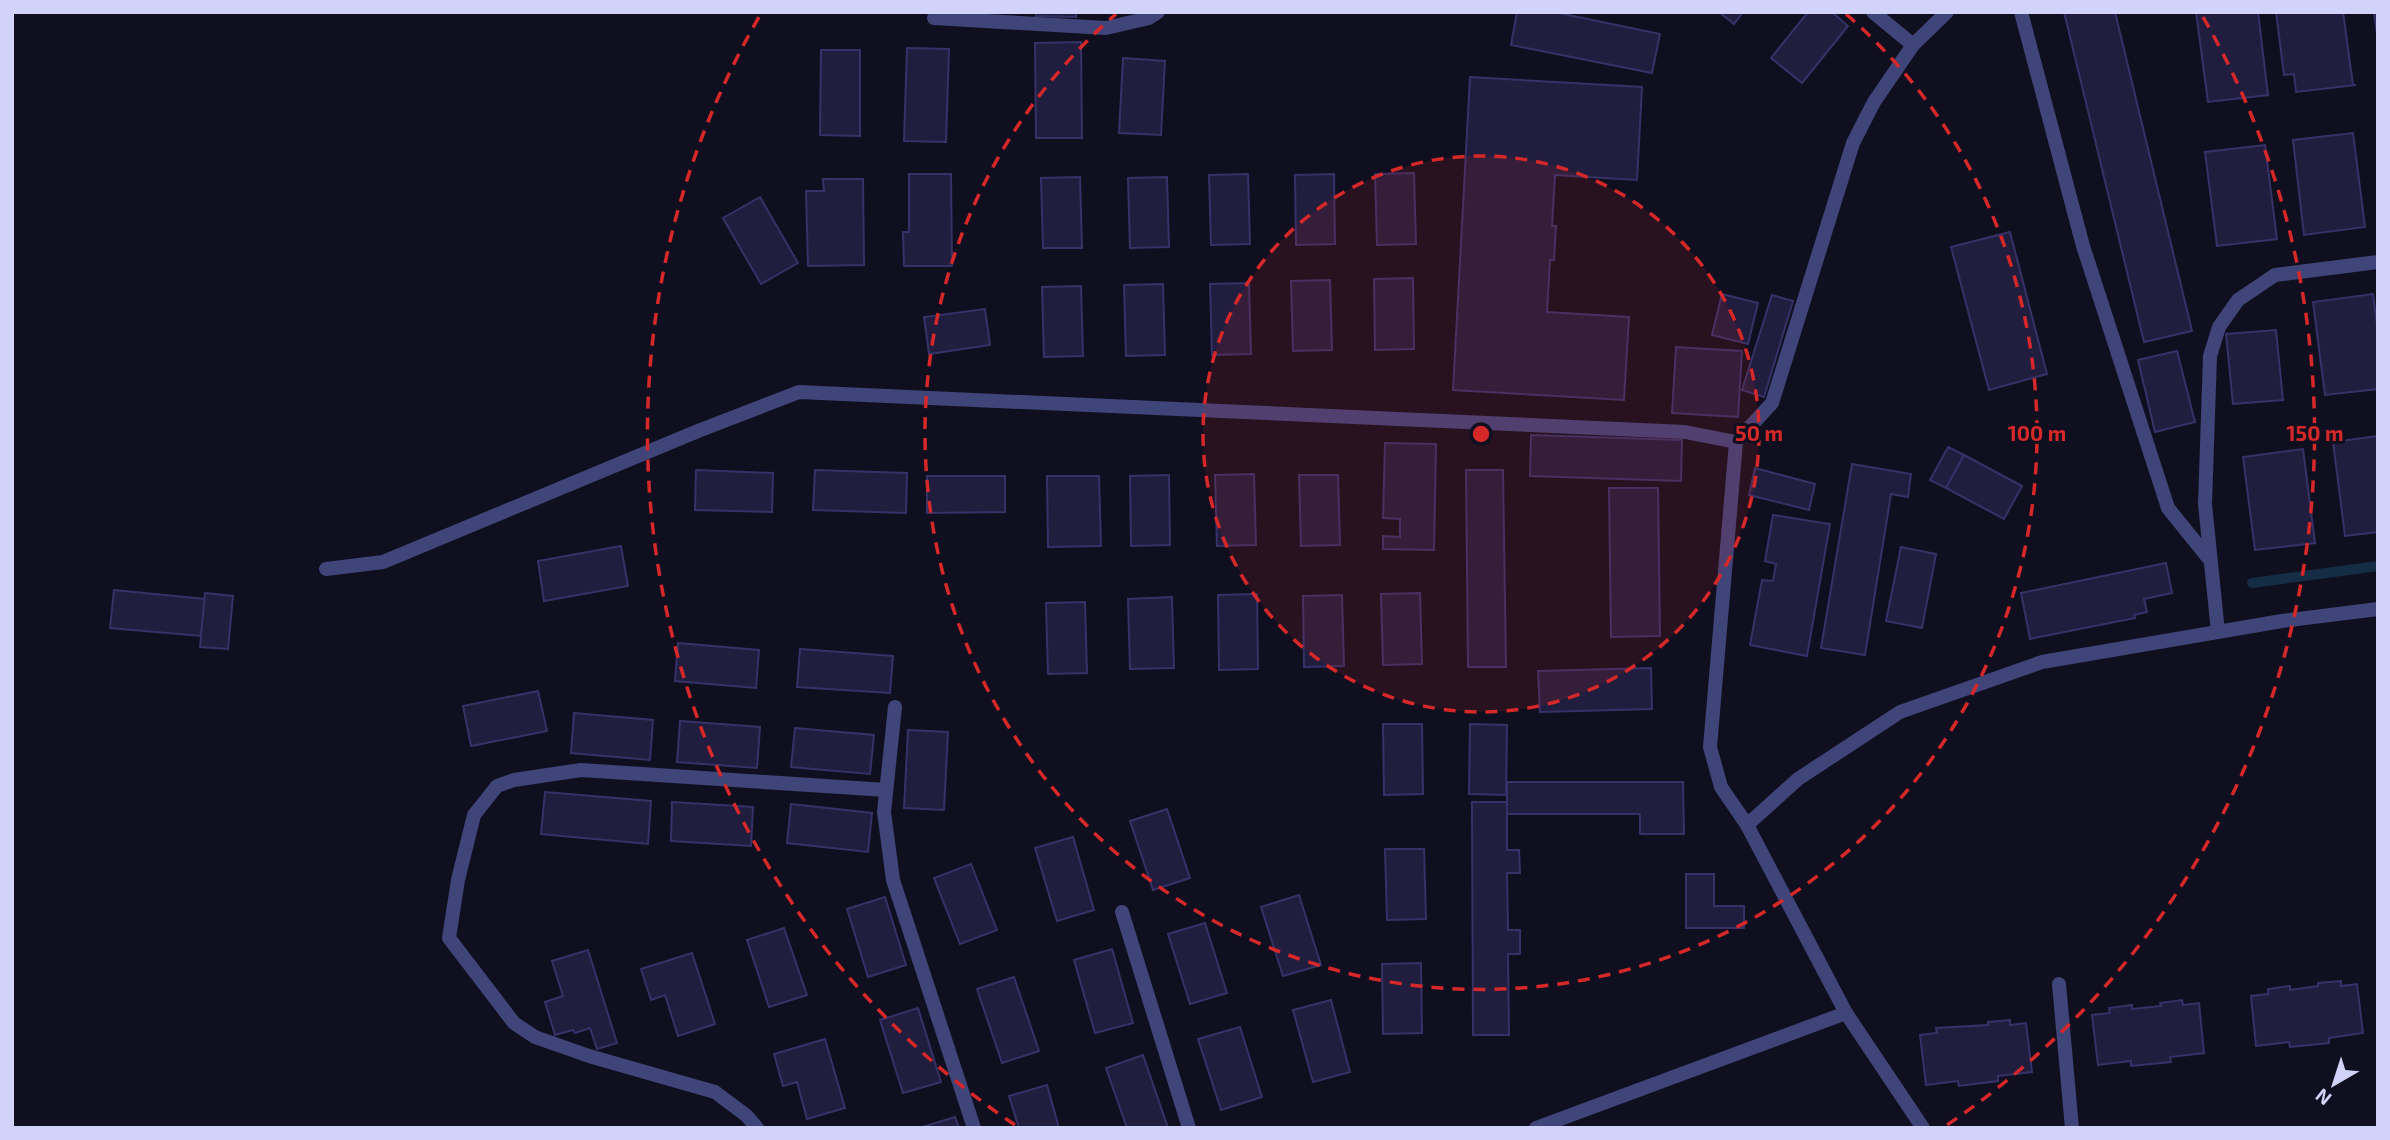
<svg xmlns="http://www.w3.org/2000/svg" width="2390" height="1140" font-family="'Exo 2',sans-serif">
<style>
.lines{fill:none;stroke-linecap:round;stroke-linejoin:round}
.stream{stroke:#142d44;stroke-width:10}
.building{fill:#201d3e;stroke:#363268;stroke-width:2}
.service{stroke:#3f4479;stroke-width:14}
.minor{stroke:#3f4479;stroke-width:14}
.ring{fill:none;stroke:#d62828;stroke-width:3.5;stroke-dasharray:12 9}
.centre{fill:#d62828;stroke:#100f1f;stroke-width:3.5}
.ring-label{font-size:21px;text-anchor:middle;font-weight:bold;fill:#d62828;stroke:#100f1f;stroke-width:6;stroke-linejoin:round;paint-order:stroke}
</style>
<rect width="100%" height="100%" fill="#100f1f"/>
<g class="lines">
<polyline class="stream" points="2252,583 2378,566"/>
</g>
<g class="building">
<polygon points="1036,12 1076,12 1076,17 1036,16"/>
<polygon points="1517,12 1554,12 1660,34 1652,73 1511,45"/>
<polygon points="1719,12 1743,12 1734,24"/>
<polygon points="1808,12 1832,12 1848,26 1802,83 1771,58"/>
<polygon points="2064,12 2115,12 2192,331 2144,342"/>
<polygon points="2196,12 2258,12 2268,95 2208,102"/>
<polygon points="2276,12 2343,12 2353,85 2356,85 2296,92 2294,74 2284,75"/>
<polygon points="2374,12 2378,12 2378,42"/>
<polygon points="1081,42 1082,138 1036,138 1035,43"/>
<polygon points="907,48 949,49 946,142 904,141"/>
<polygon points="821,50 860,50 860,136 820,135"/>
<polygon points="1123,58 1165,61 1161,135 1119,133"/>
<polygon points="1470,77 1642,87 1637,180 1555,175 1552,226 1556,226 1554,260 1550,260 1547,312 1629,317 1624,400 1453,390"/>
<polygon points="2353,133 2365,227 2304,235 2293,140"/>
<polygon points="2265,145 2277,239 2217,246 2205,152"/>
<polygon points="1414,173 1416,244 1377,245 1375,174"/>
<polygon points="909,174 951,174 952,266 904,266 903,232 909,232"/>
<polygon points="1248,174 1250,244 1211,245 1209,175"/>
<polygon points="1334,174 1335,244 1296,245 1295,175"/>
<polygon points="1080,177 1082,248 1043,248 1041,178"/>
<polygon points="1167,177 1169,247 1130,248 1128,178"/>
<polygon points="823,179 863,179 864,265 808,266 806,191 824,191"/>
<polygon points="760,197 798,263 761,284 723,218"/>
<polygon points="2010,232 2047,374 1989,390 1951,247"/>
<polygon points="1413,278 1414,349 1375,350 1374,279"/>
<polygon points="1330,280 1332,350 1293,351 1291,281"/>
<polygon points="1249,283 1251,354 1212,355 1210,284"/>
<polygon points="1163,284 1165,355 1126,356 1124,285"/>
<polygon points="1081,286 1083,356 1044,357 1042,287"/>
<polygon points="1722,294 1758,303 1748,344 1712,335"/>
<polygon points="2373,294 2378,332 2378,389 2325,395 2313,302"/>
<polygon points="1772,295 1793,301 1764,397 1742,390"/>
<polygon points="985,309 990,345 929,354 924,317"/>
<polygon points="2276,330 2283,400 2233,404 2226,334"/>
<polygon points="1676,347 1742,351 1738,417 1672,413"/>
<polygon points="2177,351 2195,422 2155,432 2138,360"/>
<polygon points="1531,435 1682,440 1681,481 1530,476"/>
<polygon points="2378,436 2378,532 2345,536 2333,442"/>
<polygon points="1385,443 1436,444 1434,550 1383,549 1383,536 1400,537 1400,519 1383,518"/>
<polygon points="1948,447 1964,455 1946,488 1930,480"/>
<polygon points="2303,449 2315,543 2255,550 2243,457"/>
<polygon points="1964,455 2022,486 2004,519 1946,488"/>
<polygon points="1852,464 1911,474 1908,497 1891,494 1865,655 1821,648"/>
<polygon points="1755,468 1815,484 1809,510 1749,495"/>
<polygon points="696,470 773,473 772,512 695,510"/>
<polygon points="815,470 907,473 906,513 813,510"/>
<polygon points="1466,470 1503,470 1506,667 1468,667"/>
<polygon points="1254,474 1256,545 1217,546 1215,475"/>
<polygon points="1169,475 1170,545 1131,546 1130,476"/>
<polygon points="1299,475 1338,475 1340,545 1301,546"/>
<polygon points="927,476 1005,476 1005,512 927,513"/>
<polygon points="1047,476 1099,476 1101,546 1048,547"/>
<polygon points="1609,488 1658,488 1660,636 1611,637"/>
<polygon points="1773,515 1830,524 1807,656 1750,645 1762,580 1773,581 1776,564 1765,561"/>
<polygon points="621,546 628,586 544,601 538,561"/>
<polygon points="1901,547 1936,554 1922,628 1886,621"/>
<polygon points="2166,563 2172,593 2144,599 2147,612 2134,615 2135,618 2030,639 2021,593"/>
<polygon points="114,590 205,599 201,636 110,628"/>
<polygon points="205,593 233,596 228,649 200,647"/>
<polygon points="1420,593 1422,664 1383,665 1381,594"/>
<polygon points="1257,594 1258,669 1219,670 1218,595"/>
<polygon points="1342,595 1344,666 1304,667 1303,596"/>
<polygon points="1172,597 1174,668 1130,669 1128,599"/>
<polygon points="1085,602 1087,673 1048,674 1046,603"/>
<polygon points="678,643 759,650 756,688 675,681"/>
<polygon points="800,649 893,656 890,693 797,687"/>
<polygon points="1651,668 1652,709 1540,712 1538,671"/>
<polygon points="538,691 547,731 471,746 463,706"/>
<polygon points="574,713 653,720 650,760 571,753"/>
<polygon points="680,721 760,727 757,768 677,762"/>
<polygon points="1383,724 1422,724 1423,794 1384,795"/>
<polygon points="1470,724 1507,725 1506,795 1469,794"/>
<polygon points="795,728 874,735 870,774 791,767"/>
<polygon points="908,730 948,732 944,810 904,808"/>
<polygon points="1507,782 1683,782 1684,834 1640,834 1640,814 1507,814"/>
<polygon points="545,792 651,801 648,844 541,834"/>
<polygon points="672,802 753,807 751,846 671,841"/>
<polygon points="1472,802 1507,802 1507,850 1519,850 1520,873 1507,873 1508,930 1520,930 1520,954 1508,954 1509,1035 1473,1035"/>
<polygon points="791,804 872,813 868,852 787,843"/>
<polygon points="1167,809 1190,878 1153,890 1130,821"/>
<polygon points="1073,837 1094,910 1057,921 1035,848"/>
<polygon points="1385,849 1424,849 1426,919 1387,920"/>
<polygon points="971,864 997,930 960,944 934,878"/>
<polygon points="1686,874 1714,874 1714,906 1744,906 1744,928 1686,928"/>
<polygon points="1299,895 1321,965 1283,976 1261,907"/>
<polygon points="885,897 906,965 868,977 847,909"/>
<polygon points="1205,923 1227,993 1190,1004 1168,934"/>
<polygon points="784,928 807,995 769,1007 747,940"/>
<polygon points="1112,949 1133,1023 1095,1033 1074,960"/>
<polygon points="588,950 617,1043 597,1049 590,1028 575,1033 573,1030 555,1035 545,1002 563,996 552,961"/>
<polygon points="692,953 715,1024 678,1036 665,995 651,1000 641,969"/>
<polygon points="1421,963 1422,1033 1383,1034 1382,964"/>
<polygon points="1014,977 1039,1051 1002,1063 977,989"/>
<polygon points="2341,981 2341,986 2357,984 2363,1033 2329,1038 2329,1043 2290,1047 2289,1042 2256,1046 2251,996 2268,994 2268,989 2290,986 2290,990 2318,986 2318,983"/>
<polygon points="1331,1000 1350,1072 1313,1082 1293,1010"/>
<polygon points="2182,1000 2183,1005 2199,1003 2204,1053 2170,1057 2171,1062 2131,1066 2131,1061 2098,1065 2092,1015 2110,1013 2109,1008 2132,1005 2132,1009 2161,1006 2160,1003"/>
<polygon points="918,1008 941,1082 903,1093 880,1020"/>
<polygon points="2010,1020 2010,1025 2026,1023 2032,1072 1998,1076 1998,1081 1959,1086 1958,1081 1926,1085 1920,1035 1937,1033 1936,1028 1988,1025 1988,1022"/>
<polygon points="1240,1027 1262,1097 1221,1110 1198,1039"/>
<polygon points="825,1039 845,1108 807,1119 797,1082 783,1086 774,1054"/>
<polygon points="1143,1055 1168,1128 1127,1128 1106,1068"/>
<polygon points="1047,1085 1059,1128 1019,1128 1009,1096"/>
<polygon points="955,1117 959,1128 919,1128"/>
</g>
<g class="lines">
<polyline class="service" points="2021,12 2083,246 2168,508 2210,560"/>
<g class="minor">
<polyline points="1873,12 1913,45"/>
<polyline points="934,18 1106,28 1149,18 1158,12"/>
<polyline points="326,569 383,562 698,431 799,392 1685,432 1736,442"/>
<polyline points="2218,632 2205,504 2210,356 2219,327 2238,300 2275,275 2378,262"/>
<polyline points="895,707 884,812 893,880 974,1128"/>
<polyline points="1747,825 1798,779 1900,712 2042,662 2282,621 2378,609"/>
<polyline points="1122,912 1189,1128"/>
<polyline points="2059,984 2072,1128"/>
<polyline points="757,1128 747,1116 715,1092 589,1056 535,1037 514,1023 449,938 458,880 474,815 497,786 514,780 581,770 886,790"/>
<polyline points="1536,1128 1846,1013"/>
<polyline points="1923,1128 1846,1013 1747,825 1721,787 1710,747 1736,442 1772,403 1853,143 1874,102 1913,45 1947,12"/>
</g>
</g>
<circle cx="1481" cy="434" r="278" fill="#d62828" fill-opacity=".12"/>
<g class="ring">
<circle cx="1481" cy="434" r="278"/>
<path d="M1846 14A556 556 0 1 1 1116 14"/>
<path d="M1015 1125A834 834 0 0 1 759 17M2203 17A834 834 0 0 1 1947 1125"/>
</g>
<circle cx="1481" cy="434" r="10" class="centre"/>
<g class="ring-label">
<text x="1759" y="441">50 m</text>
<text x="2037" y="441">100 m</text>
<text x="2315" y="441">150 m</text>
</g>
<rect width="2390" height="1140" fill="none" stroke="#d2d3fa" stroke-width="28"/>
<g transform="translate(2334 1084) rotate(219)" stroke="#100f1f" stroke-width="5" paint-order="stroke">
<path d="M0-5L12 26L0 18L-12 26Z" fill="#d2d3fa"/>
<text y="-10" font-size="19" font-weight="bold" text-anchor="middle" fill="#d2d3fa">N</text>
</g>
</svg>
